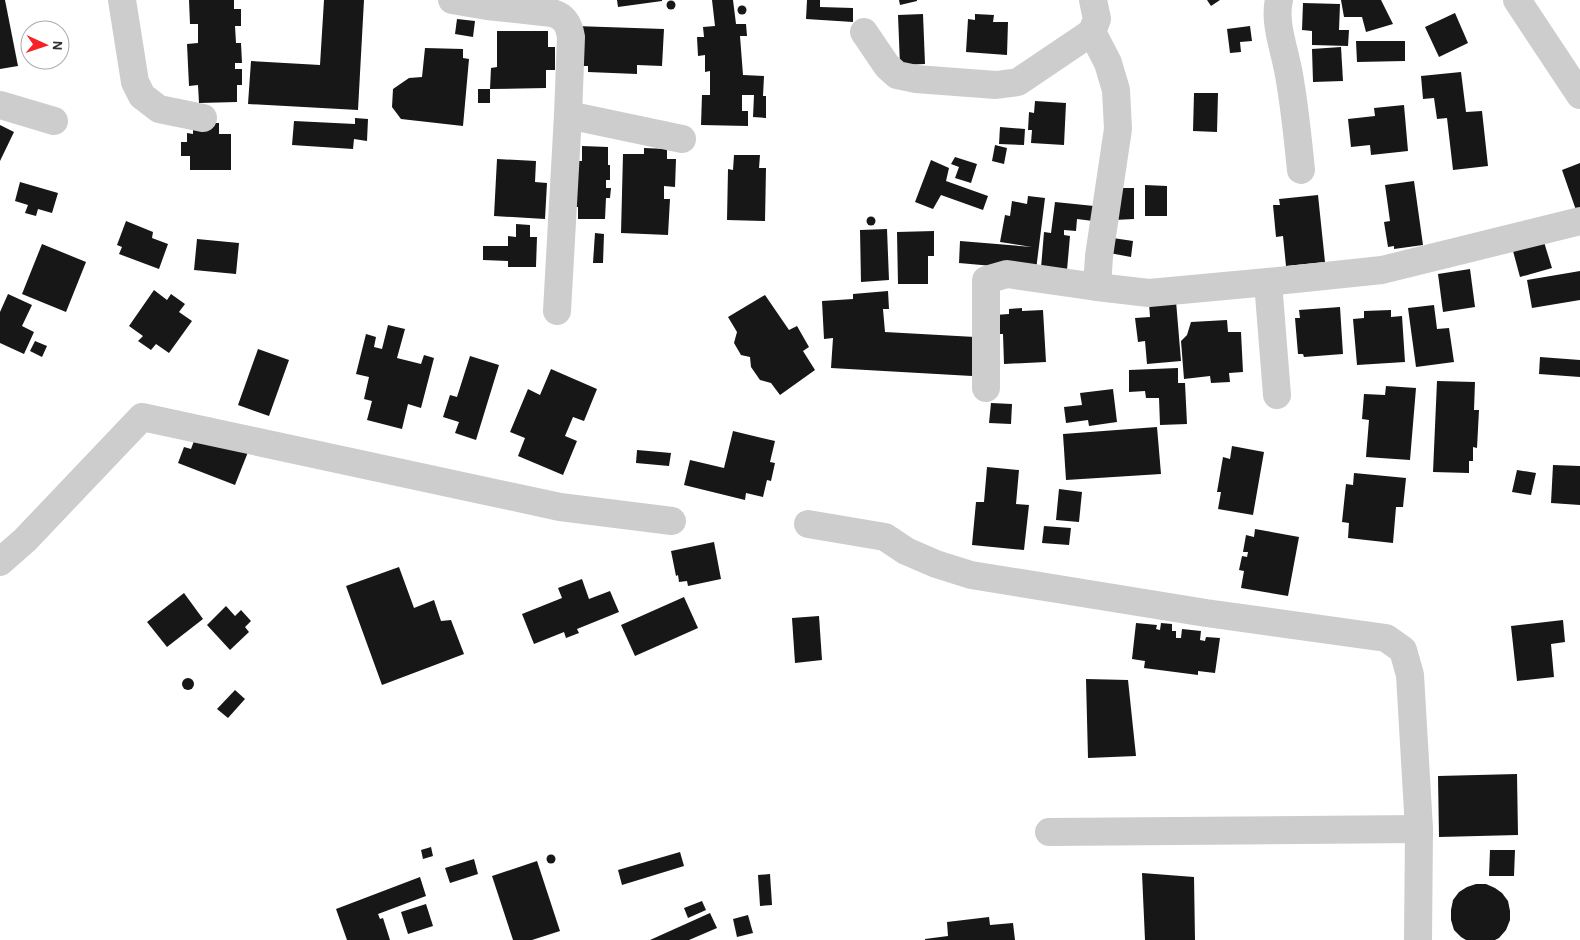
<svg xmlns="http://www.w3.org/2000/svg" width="1580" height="940" font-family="'Alegreya Sans',sans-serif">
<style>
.building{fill:#171717}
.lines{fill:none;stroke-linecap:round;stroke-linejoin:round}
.street{stroke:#cdcdcd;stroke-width:28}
</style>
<rect width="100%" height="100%" fill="#fff"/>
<g class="building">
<polygon points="0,0 5,0 18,66 0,69"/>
<polygon points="189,0 234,0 234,9 241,9 241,26 235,26 236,43 241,43 242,63 235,63 235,69 242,69 242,85 237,85 237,102 199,103 198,85 189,86 187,44 198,43 198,24 190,24"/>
<polygon points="324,0 364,0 358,110 248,104 251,61 320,65"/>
<polygon points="617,0 662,0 662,1 618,7"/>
<polygon points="712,0 733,0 736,24 746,24 747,36 740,36 743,75 764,76 763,96 766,96 766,118 753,117 754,95 742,95 742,111 748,111 748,126 701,125 702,95 710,95 710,71 705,72 705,55 698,56 697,37 704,37 703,27 715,26"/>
<polygon points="807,0 820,0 820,7 853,8 853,22 806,19"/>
<polygon points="899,0 917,0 917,1 900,5"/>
<polygon points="1207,0 1220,0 1211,6"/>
<polygon points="1341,0 1381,0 1393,24 1366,32 1362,17 1344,17"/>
<circle cx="671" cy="5" r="4.5"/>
<polygon points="1303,3 1340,4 1339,30 1349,30 1348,46 1312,45 1312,31 1302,30"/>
<circle cx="742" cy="10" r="4.5"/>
<polygon points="1455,13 1468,43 1439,57 1425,27"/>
<polygon points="923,14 925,64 900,65 898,15"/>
<polygon points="975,14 994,15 993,22 1008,22 1007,55 966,52 968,19 975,20"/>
<polygon points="457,19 475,21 473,37 455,34"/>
<polygon points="575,26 664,29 662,66 637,65 637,74 588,72 588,66 574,66"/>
<polygon points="1250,26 1252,41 1240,42 1241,52 1230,53 1227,29"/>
<polygon points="497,31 548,31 548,47 555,47 555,70 546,70 546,88 490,89 491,68 497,67"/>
<polygon points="1356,41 1405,41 1405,61 1357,62"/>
<polygon points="1341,47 1343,81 1313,82 1312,49"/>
<polygon points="425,48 463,49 463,58 469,59 463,126 401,119 392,107 393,89 409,78 422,77"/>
<polygon points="1461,72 1466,112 1482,111 1488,166 1453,170 1447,118 1437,119 1434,98 1423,99 1421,76"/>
<rect x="478" y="89" width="12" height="14"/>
<polygon points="1194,93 1218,93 1217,132 1193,131"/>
<polygon points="1035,101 1066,103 1064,145 1031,143 1032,130 1028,130 1029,112 1034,113"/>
<polygon points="1404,105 1408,151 1371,155 1370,145 1351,147 1348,119 1375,116 1374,108"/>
<polygon points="355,118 368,119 367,141 354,139 353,149 292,145 294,121 355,124"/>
<polygon points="193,123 219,123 219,134 231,134 231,170 190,170 190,156 181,156 181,142 187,142 187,133 193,134"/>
<polygon points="0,125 14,132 0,161"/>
<polygon points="1000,127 1025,129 1024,145 999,144"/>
<polygon points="995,145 1007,148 1004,164 992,161"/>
<polygon points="582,146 608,147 608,165 610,165 610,180 606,180 606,188 611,188 610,198 606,198 605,219 578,219 578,207 572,207 573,161 582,161"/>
<polygon points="644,148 667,149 667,159 676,159 675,187 664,186 664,199 670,199 668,235 621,233 623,154 644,154"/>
<polygon points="734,155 760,155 759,168 766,168 765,221 727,220 728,169 733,170"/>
<polygon points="955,157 977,164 971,183 955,178 959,167 951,164"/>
<polygon points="497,159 536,161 535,182 547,183 545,219 494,216"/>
<polygon points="931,160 949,168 946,181 988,196 983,210 941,195 933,209 915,202"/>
<polygon points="1580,163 1580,212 1577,213 1562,170"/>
<polygon points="1414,181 1423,245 1394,249 1394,246 1388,247 1384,222 1390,221 1385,185"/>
<polygon points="20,182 58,193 52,213 38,209 36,216 25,213 28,205 15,201"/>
<polygon points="1145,185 1167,186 1167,216 1145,216"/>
<polygon points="1114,188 1134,188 1134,219 1114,220"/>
<polygon points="1318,195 1325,262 1286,266 1283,236 1276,237 1273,205 1280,205 1279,199"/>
<polygon points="1028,196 1045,198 1036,270 959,263 960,241 1032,247 1000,242 1005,215 1010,216 1012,201 1027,204"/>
<polygon points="1055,202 1094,206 1093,221 1077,219 1076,231 1064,230 1064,235 1070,236 1067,270 1041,268 1044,232 1051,233"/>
<circle cx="871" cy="221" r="4.5"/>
<polygon points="126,221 153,232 152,238 168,244 159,269 119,254 122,247 117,245"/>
<polygon points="516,224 530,225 530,237 537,237 536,267 508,267 508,261 483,260 483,246 508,246 508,236 516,237"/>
<polygon points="887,229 889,280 861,282 860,230"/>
<polygon points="934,231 934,256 928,256 928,284 898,284 897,232"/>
<polygon points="595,233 604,234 603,263 593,263"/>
<polygon points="1106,237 1133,241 1131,257 1104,252"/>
<polygon points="197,239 239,243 236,274 194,270"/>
<polygon points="1544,242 1552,268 1520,277 1513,251"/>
<polygon points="42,244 86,262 66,312 22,294"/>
<polygon points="1470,269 1475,307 1443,312 1438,274"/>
<polygon points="1580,271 1580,300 1532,308 1527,280"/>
<polygon points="154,290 167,300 171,294 185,304 179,312 192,321 169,353 156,344 151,350 138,341 143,336 129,326"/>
<polygon points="888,291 889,309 883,309 885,332 975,337 972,376 831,368 833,338 824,339 822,301 853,299 853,294"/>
<polygon points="8,294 32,305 22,326 34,332 24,354 0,343 0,312"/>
<polygon points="765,295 789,330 797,326 809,347 803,351 815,370 780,395 771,383 760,380 751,367 750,357 741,355 734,343 737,332 728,317"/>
<polygon points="1176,301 1181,361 1147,364 1145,341 1138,342 1135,318 1150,317 1149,303"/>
<polygon points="1434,305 1437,329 1449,328 1454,362 1416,367 1408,308"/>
<polygon points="1340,307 1343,354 1304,357 1303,354 1298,354 1295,318 1300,318 1299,310"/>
<polygon points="1022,308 1022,311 1043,310 1046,362 1004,364 1003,334 996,334 995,315 1009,314 1009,309"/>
<polygon points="1391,310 1391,317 1402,316 1405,362 1357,365 1353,319 1364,318 1364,311"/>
<polygon points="1227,320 1228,332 1241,332 1243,372 1229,373 1230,382 1211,383 1210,376 1184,379 1181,341 1187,335 1191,322"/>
<polygon points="388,325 405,329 397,358 421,364 424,355 434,358 421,408 408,404 402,429 367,420 372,401 364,399 369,377 356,374 366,334 376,337 374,347 382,349"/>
<polygon points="35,341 47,346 42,357 30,351"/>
<polygon points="258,349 289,360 269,416 238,405"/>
<polygon points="470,356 499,365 476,440 455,433 459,422 443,417 450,395 457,397"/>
<polygon points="1540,357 1580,360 1580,377 1539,374"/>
<polygon points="1178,368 1178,383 1185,383 1187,424 1160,425 1159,398 1146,398 1145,391 1129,392 1129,370"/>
<polygon points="551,369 597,389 584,421 573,417 565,436 577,441 563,475 518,456 525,438 510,432 528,389 540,395"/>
<polygon points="1437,381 1475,382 1474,410 1479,410 1477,448 1473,447 1473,461 1469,461 1469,473 1433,472"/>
<polygon points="1386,386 1416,388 1410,460 1366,457 1369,420 1362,419 1364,394 1385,395"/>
<polygon points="1113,389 1117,422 1089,426 1088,420 1066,423 1064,407 1082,405 1080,393"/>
<polygon points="991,403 1012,404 1011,424 989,423"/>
<polygon points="1157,427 1161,474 1066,480 1063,434"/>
<polygon points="733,431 775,441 770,462 775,463 771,481 767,480 763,497 746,493 745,500 684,485 690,460 724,468"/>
<polygon points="197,433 248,452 235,485 178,463 184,447 191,449"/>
<polygon points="1232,446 1264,452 1253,515 1218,509 1221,492 1217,492 1223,457 1230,459"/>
<polygon points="637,450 671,453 669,466 636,463"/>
<polygon points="1553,465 1580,466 1580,505 1551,503"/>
<polygon points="987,467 1019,470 1016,504 1029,505 1024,550 972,545 976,502 984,502"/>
<polygon points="1517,470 1536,473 1531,495 1512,492"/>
<polygon points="1354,473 1406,478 1403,507 1396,507 1393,543 1348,538 1349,523 1342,522 1346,484 1353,485"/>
<polygon points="1059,489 1082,492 1079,522 1056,520"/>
<polygon points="1044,526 1071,528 1069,545 1042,543"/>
<polygon points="1255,529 1299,537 1288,596 1241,588 1244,571 1239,570 1242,556 1247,557 1248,552 1243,552 1246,535 1254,537"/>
<polygon points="714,542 721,579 688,586 687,581 679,582 678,575 676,576 671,551"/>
<polygon points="399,567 414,608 434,600 441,621 451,620 464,654 382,685 346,586"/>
<polygon points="582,579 589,599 610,591 619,612 577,629 579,633 566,638 564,632 534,644 522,614 562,598 558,588"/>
<polygon points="184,593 203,619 167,647 147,622"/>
<polygon points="684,597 698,628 635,656 621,625"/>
<polygon points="226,606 235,616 241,610 251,621 245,627 249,632 230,650 207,625"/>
<polygon points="819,616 822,660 795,663 792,618"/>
<polygon points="1563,620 1565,642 1551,644 1554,677 1517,681 1511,626"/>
<polygon points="1136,623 1157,625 1156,629 1160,630 1161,623 1172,624 1172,631 1176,631 1176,638 1181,638 1182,629 1201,631 1200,640 1205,641 1206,637 1220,638 1215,673 1198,671 1198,675 1144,668 1145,661 1132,659"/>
<circle cx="188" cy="684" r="6"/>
<polygon points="1086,679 1128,680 1136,756 1088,758"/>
<polygon points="235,690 245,699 228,718 217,709"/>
<polygon points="1517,774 1518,835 1439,837 1438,776"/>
<polygon points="431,847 433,856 423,859 421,850"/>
<polygon points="1490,850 1515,850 1514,876 1489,876"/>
<polygon points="680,852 684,866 622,885 618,870"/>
<circle cx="551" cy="859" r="4.5"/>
<polygon points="474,859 478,874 450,883 445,868"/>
<polygon points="537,861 560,931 532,940 513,940 492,876"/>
<polygon points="1142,873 1194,877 1195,940 1145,940"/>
<polygon points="770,874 772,905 760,906 758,875"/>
<polygon points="420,877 426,896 378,914 380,919 383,918 390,940 347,940 336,909"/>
<polygon points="1476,884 1486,884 1495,888 1502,893 1508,901 1510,911 1510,920 1506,930 1499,938 1495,940 1466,940 1461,937 1454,930 1451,920 1451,910 1453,900 1459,892 1467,887"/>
<polygon points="702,901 706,910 688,918 684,908"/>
<polygon points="426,904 433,926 408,934 401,912"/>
<polygon points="710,913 717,928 689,940 650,940"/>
<polygon points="748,915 753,933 737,937 733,919"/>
<polygon points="989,917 990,925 1013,923 1015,940 925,940 925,939 948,936 947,922"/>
</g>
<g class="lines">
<g class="street">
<polyline points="122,0 135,82 142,96 159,109 203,118"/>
<path d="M452,0L487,6L552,13C565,16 569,25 571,37L568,115L557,311"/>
<polyline points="1093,0 1097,19 1092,32 1108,63 1116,90 1118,129 1099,256 1097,287"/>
<path d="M1279,0C1273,24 1287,56 1290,81C1295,110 1298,140 1301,170"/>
<polyline points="1517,0 1580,95"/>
<polyline points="864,32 887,66 897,75 916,79 996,85 1018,82 1092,32"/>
<polyline points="0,105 54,121"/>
<polyline points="568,115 682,139"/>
<polyline points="986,388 986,280 1007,274 1097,287 1149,293 1268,282"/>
<polyline points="1277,395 1268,282 1382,270 1580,221"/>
<polyline points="808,524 885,537 906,551 936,564 971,575 1206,613 1386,638 1403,650 1410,675 1419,829 1418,940"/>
<polyline points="0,562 25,540 142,417 560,507 672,521"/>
<polyline points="1049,832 1419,829"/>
</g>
</g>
<g transform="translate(45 45) rotate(93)"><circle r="24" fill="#ffffff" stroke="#acacac"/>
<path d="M0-4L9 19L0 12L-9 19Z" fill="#f72228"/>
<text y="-8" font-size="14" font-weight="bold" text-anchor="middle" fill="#303030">N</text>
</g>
</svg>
